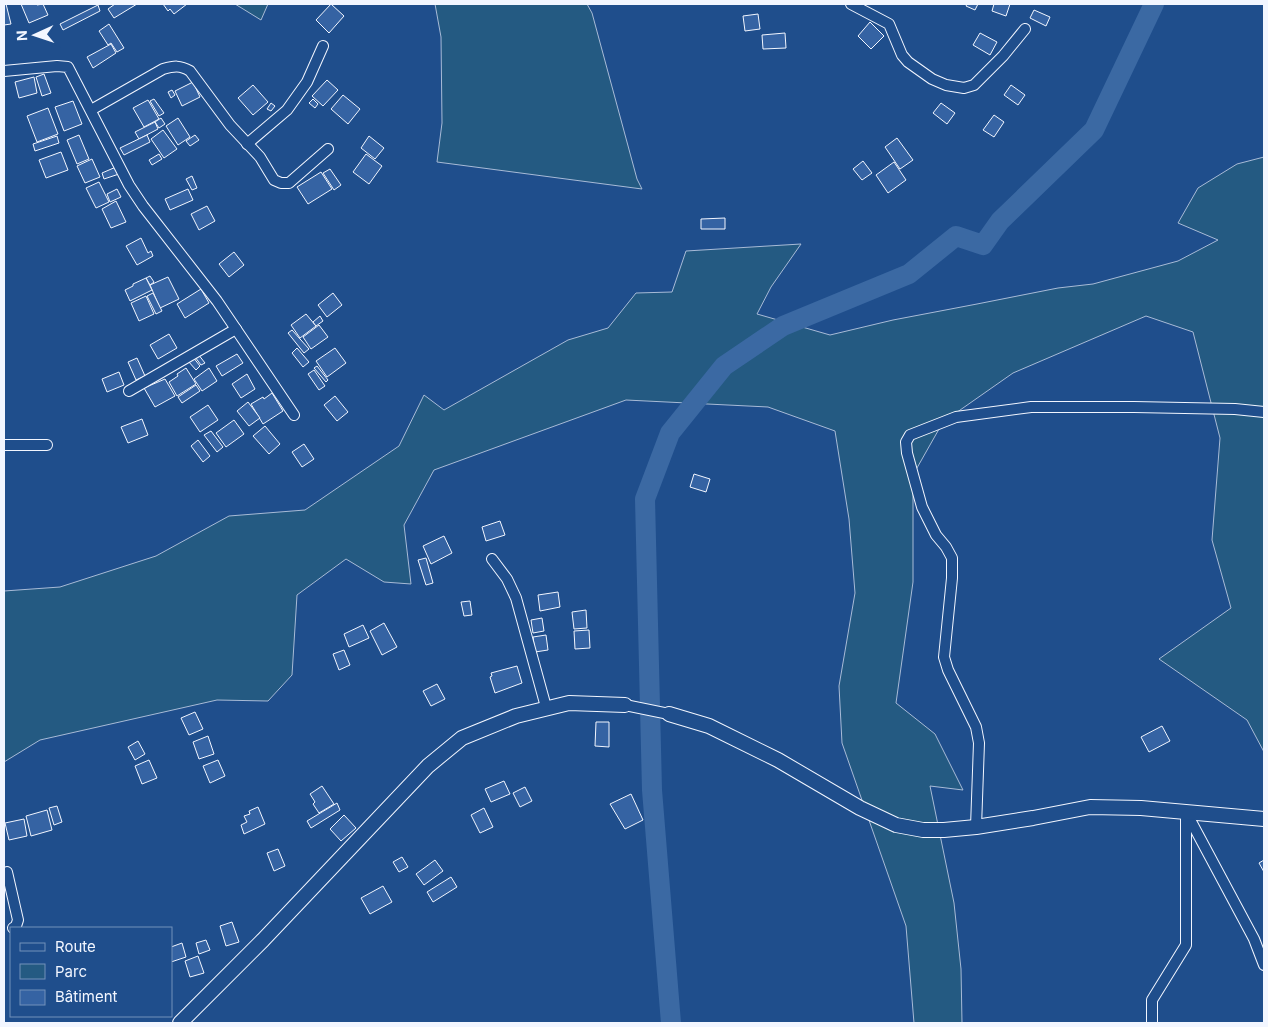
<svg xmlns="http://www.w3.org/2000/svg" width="1268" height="1027" font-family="Inter,sans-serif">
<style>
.green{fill:#245a82;stroke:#a8bbd7}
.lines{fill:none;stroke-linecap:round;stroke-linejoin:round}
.river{stroke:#3b69a3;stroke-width:20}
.building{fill:#3563a3;stroke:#f2f6ff}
.street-casing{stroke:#f2f6ff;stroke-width:12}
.secondary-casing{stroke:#f2f6ff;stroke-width:16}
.street{stroke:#1f4e8c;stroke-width:10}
.secondary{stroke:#1f4e8c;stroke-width:14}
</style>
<rect width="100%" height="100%" fill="#1f4e8c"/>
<g class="green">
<polygon points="235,4 268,4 261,20"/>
<polygon points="435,4 587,4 592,13 637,179 642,189 437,162 442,123 441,37"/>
<polygon points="1264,157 1264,752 1247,720 1159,659 1231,608 1212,540 1220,438 1193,332 1146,316 1013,373 943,422 913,475 913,582 896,703 935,734 963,790 930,786 954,903 961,969 962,1023 914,1023 906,926 842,743 839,686 855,593 849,519 835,431 768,407 626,400 434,470 404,525 411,584 384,582 346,559 297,595 292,675 268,701 217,700 40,740 4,762 4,591 60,587 156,556 229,516 305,510 399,446 424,395 444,410 568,340 608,328 636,293 672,292 686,251 801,244 771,287 757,314 830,335 893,320 977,304 1058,288 1093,284 1178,261 1218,240 1178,223 1198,188 1237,164"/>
</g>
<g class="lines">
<polyline class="river" points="671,1023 652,790 645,499 670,433 724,366 783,326 909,274 956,236 983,245 1000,221 1094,130 1154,4"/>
</g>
<g class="building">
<polygon points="4,4 6,4 11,24 4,25"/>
<polygon points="21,4 36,4 37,5 43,4 48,15 29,23"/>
<polygon points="115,4 137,4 114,18 108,9"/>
<polygon points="163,4 187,4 174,14 170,9 168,11"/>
<polygon points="331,4 344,16 329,33 316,20"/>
<polygon points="967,4 978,4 975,10 966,6"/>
<polygon points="994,4 1010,4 1006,16 992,11"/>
<polygon points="98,5 100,11 63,30 60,24"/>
<polygon points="1034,10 1050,17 1046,26 1030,18"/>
<polygon points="758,14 760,29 745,31 743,16"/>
<polygon points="870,22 884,36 871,49 858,36"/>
<polygon points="109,24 124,48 117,52 111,43 108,45 99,31"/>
<polygon points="785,33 786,48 763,49 762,35"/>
<polygon points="980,33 997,42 990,55 973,45"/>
<polygon points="111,44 116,53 93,68 87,57"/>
<polygon points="44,74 51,93 42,96 36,77"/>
<polygon points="34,77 37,93 19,98 15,82"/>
<polygon points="327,80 338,90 323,106 312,96"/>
<polygon points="193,82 200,97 182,106 175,91"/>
<polygon points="253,85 268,102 253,115 238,98"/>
<polygon points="1011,85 1025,95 1018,105 1004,95"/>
<polygon points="172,90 175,95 171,98 168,92"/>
<polygon points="343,95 360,109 348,124 331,109"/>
<polygon points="154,99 164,113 159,116 150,101"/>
<polygon points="313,99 318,104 315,108 309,103"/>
<polygon points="148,100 159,119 144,127 133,108"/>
<polygon points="73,101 82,124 64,131 55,107"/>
<polygon points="271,103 275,106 271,111 267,109"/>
<polygon points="941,103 955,113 947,124 933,113"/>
<polygon points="48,108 58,134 37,142 27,116"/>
<polygon points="994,115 1004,122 994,137 983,130"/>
<polygon points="161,118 165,124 159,128 155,122"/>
<polygon points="178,118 190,137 178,145 166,126"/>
<polygon points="155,122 158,129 139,139 135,132"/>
<polygon points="163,130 177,149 164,158 151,139"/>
<polygon points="79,135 89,159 77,164 67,140"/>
<polygon points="147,135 150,142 124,155 120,148"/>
<polygon points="195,135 199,140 190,146 186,141"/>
<polygon points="57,136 59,143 35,151 33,144"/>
<polygon points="369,136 384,148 375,159 361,148"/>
<polygon points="897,138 913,160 900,169 885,147"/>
<polygon points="61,152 68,170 46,178 39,160"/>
<polygon points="159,154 162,159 152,165 149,160"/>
<polygon points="366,154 382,166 369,184 353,172"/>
<polygon points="92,159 100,177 85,183 77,166"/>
<polygon points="863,161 872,173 862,180 853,169"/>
<polygon points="894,162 906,180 888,193 876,175"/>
<polygon points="116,167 119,174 104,179 102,173"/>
<polygon points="330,169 341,185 334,190 323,173"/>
<polygon points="321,172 332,189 308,204 297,187"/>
<polygon points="192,176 197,188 192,190 186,179"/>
<polygon points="99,182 109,202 96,208 86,188"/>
<polygon points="117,189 121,197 110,202 107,194"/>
<polygon points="188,189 193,200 170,210 165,199"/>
<polygon points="116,201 126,222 111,228 102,209"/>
<polygon points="207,206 215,221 199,230 191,214"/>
<polygon points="725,218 725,229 701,229 701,219"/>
<polygon points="141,238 148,253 151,251 153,256 137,265 126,246"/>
<polygon points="234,252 244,265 229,277 219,264"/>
<polygon points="150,276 154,282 150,285 146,278"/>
<polygon points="168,277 179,299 160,308 150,285"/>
<polygon points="146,278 152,290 130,301 125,290 133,286 133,284"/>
<polygon points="201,289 209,303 185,318 177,304"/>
<polygon points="153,293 162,311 156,314 147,296"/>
<polygon points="333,293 342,305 327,317 318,305"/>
<polygon points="146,296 154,314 139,321 131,303"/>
<polygon points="306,314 316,326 300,338 291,325"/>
<polygon points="320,316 323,321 316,326 313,322"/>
<polygon points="319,325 328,337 311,349 303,337"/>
<polygon points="292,330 309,349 304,353 288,333"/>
<polygon points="169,334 177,348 158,359 150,345"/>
<polygon points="297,348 309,362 303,367 292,353"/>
<polygon points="335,348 346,363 327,377 316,361"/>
<polygon points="198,354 205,363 201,365 195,357"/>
<polygon points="237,354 243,363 222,376 216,366"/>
<polygon points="193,357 200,366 196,370 188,361"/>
<polygon points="137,358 145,376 136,380 128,362"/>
<polygon points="317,366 328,380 326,382 314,368"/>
<polygon points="186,368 196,384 177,396 169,382 178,376 177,374"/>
<polygon points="209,368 217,381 202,391 194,379"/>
<polygon points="314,370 325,386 319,390 308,374"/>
<polygon points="119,372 124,385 107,392 102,379"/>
<polygon points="247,374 255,389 241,398 232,384"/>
<polygon points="165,379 175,396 155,407 144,388"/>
<polygon points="196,385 200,391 182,403 178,397"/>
<polygon points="272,393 283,411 263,424 251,404 263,397 264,399"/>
<polygon points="335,396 348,412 337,421 324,405"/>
<polygon points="248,402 260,418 249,426 237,411"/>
<polygon points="208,405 218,420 200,432 190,417"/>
<polygon points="142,419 148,435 128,443 121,427"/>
<polygon points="234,420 244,434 226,447 216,433"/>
<polygon points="265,426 280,444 269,454 253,436"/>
<polygon points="211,431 223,447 217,452 204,435"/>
<polygon points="198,440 210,456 203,462 191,446"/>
<polygon points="304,444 314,459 302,467 292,452"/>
<polygon points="694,474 710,479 706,492 690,487"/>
<polygon points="500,521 505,535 486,541 482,527"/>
<polygon points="444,536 452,553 431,564 423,546"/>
<polygon points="426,558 433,583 426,585 418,560"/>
<polygon points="558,592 560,607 540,611 538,595"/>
<polygon points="470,601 472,615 464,616 461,602"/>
<polygon points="586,610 587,628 574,629 572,612"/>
<polygon points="542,618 544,631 533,633 531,620"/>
<polygon points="384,623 397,647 382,655 370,631"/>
<polygon points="363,625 369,638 349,647 344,634"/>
<polygon points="589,630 590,648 575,649 574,631"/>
<polygon points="546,635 548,650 535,652 533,637"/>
<polygon points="344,650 350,665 339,670 333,654"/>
<polygon points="517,666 522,683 495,693 490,677 492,676 491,673"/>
<polygon points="437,684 445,699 431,706 423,691"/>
<polygon points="195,712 203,729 189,735 181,718"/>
<polygon points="596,722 609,722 609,747 595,746"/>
<polygon points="1162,726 1170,741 1149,752 1141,737"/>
<polygon points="208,736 214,754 199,759 193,742"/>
<polygon points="138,741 145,754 135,760 128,747"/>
<polygon points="149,760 157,778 142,784 135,766"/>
<polygon points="218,760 225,776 210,783 203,766"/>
<polygon points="504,781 510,794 491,802 485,789"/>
<polygon points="322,786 334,804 319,813 313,804 315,802 310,794"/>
<polygon points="525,787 532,801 520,807 513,793"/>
<polygon points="631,794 643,820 625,829 610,804"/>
<polygon points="337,803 340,810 311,828 307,821"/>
<polygon points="57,806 62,822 54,825 49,808"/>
<polygon points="258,807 265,824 244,834 241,825 247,822 244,816 250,814 249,811"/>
<polygon points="484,808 493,827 480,833 471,815"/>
<polygon points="47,810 52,830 31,836 26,816"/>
<polygon points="344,815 356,828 341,841 330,829"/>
<polygon points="24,819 27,836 9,840 5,823"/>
<polygon points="278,849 285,866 274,871 267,853"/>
<polygon points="402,857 408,867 399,872 393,862"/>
<polygon points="435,860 443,871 424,885 416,874"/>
<polygon points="1264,860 1264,872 1259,863"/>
<polygon points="451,877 457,887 433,902 427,892"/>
<polygon points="383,886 392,902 370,914 361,898"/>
<polygon points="232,922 239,942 226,946 220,926"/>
<polygon points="206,940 210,950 199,954 196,943"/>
<polygon points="182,943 186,957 171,962 171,947"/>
<polygon points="198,956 204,973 190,977 185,961"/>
</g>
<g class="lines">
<g class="street-casing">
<g id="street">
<polyline points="851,4 889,24 902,55 908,62 932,79 946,85 964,88 974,85 1003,56 1025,29"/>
<polyline points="4,71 57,66 68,67 129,185 143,206 217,301 294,415"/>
<path d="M91,110L163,69C174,66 180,65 190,71L230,125L260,157L274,180L281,183H289L328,149"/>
<polyline points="247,144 287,110 307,82 323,46"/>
<polyline points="129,391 236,329"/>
<polyline points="4,445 47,445"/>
<polyline points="492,559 507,579 516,598 546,707"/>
<polyline points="625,705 669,714"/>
<polyline points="976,827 979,743 976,727 948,670 944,657 952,578 952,558 946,547 936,535 922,507 907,453 906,442 910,435 956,417 1031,407 1134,407 1235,409 1264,412"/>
<polyline points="7,872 18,920 16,926 13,928"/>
<polyline points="1152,1023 1152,1000 1186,945 1186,812 1254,939 1264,965"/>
</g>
</g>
<g class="secondary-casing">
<g id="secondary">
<polyline points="669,714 709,726 778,760 860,808 896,825 923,830 944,830 976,827 1033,818 1090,807 1141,808 1264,819"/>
<polyline points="180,1023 263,940 428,766 462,738 516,716 569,703 625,705"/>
</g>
</g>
<use href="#street" class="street"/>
<use href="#secondary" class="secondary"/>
</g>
<rect width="1268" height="1027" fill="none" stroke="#f2f6ff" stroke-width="10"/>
<rect x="10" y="927" width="162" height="90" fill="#1f4e8c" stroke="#7391ba"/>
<rect x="20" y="943" width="25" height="8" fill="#1f4e8c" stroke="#7391ba"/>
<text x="55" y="952" font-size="15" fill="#f2f6ff">Route</text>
<rect x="20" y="964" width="25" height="15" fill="#245a82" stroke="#7391ba"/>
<text x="55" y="977" font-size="15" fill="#f2f6ff">Parc</text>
<rect x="20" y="990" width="25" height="15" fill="#3563a3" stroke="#7391ba"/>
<text x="55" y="1002" font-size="15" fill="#f2f6ff">Bâtiment</text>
<g transform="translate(35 35) rotate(267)" stroke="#1f4e8c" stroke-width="4" paint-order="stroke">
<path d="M0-4L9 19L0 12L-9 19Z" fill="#f2f6ff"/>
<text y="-8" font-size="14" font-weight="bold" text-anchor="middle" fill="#f2f6ff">N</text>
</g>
</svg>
